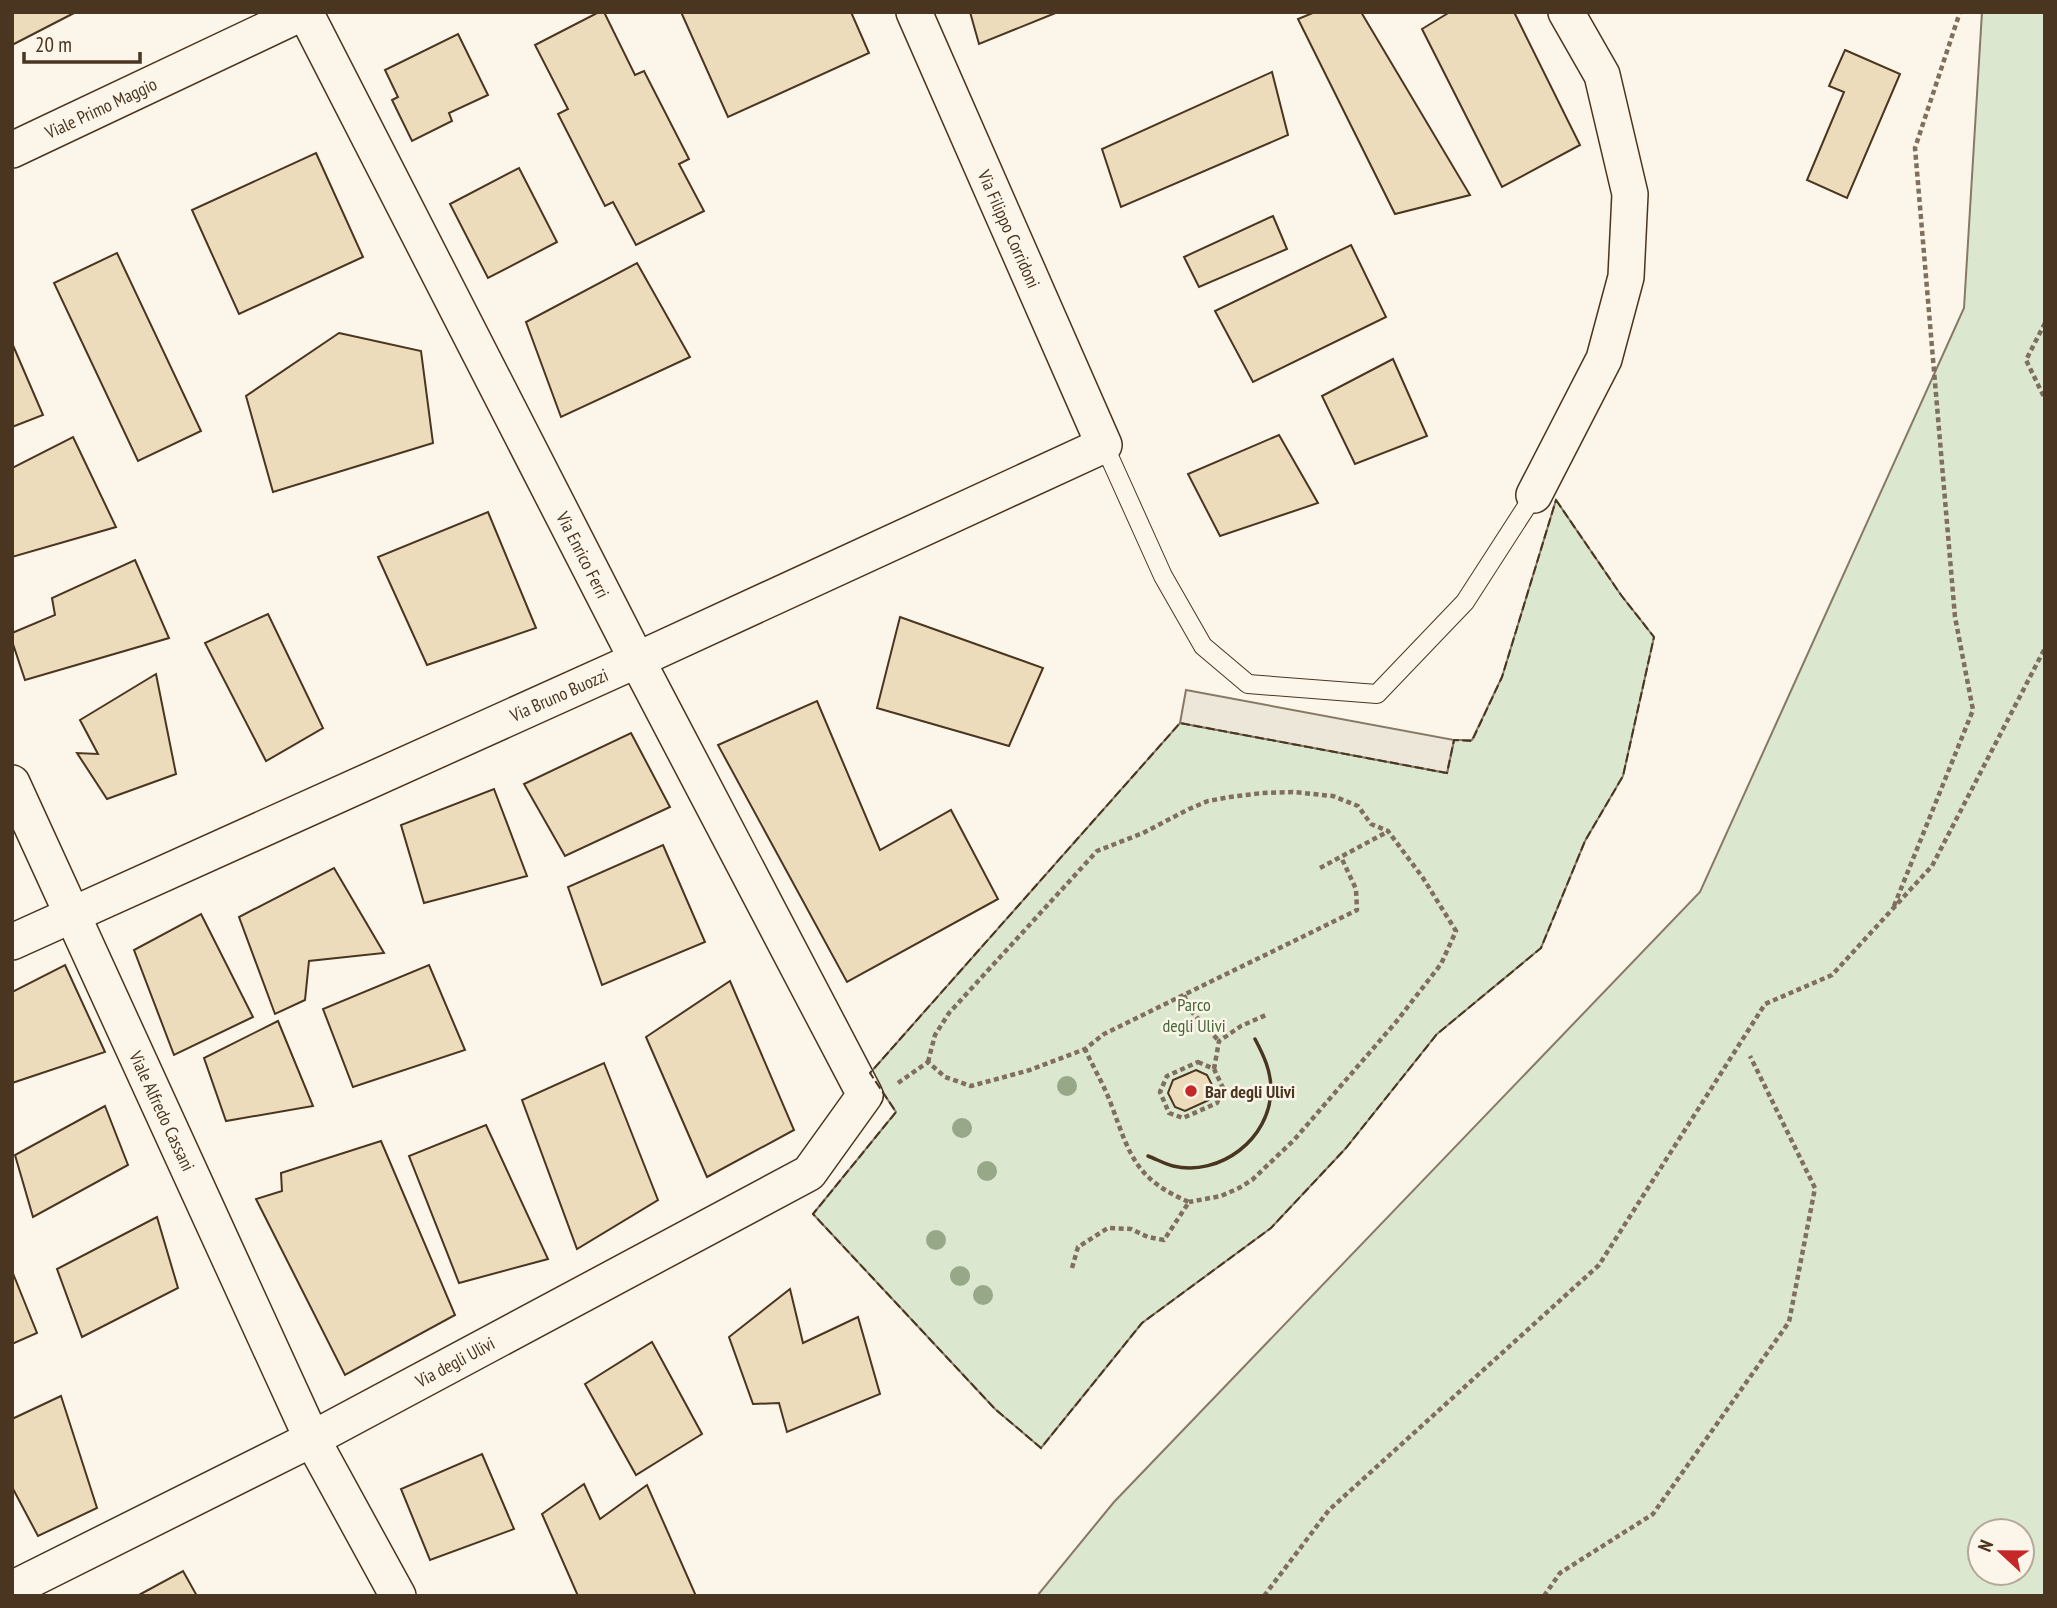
<svg xmlns="http://www.w3.org/2000/svg" width="2057" height="1608" font-family="'PT Sans Narrow',sans-serif">
<style>
.green{fill:#dce7d0;stroke:#887966;stroke-width:2;fill-rule:evenodd}
.parking{fill:#ede7d9;stroke:#887966;stroke-width:2}
.building{fill:#ecdcbc;stroke:#4a3520;stroke-width:2}
.lines{fill:none;stroke-linecap:round;stroke-linejoin:round}
.lane-casing{stroke:#4a3520;stroke-width:20}
.street-casing{stroke:#4a3520;stroke-width:38}
.path{stroke:#7f6f5c;stroke-width:4.5;stroke-dasharray:5 3.5;stroke-linecap:butt}
.lane{stroke:#fbf6e9;stroke-width:18}
.street{stroke:#fbf6e9;stroke-width:35}
.fence{stroke:#4a3520;stroke-width:2;stroke-dasharray:9 3.5;stroke-linecap:butt}
.wall{stroke:#4a3520;stroke-width:3.5}
.tree{fill:#96a887}
.poi-dot{fill:#c62828;stroke:#fbf6e9;stroke-width:2.5}
.labels{text-anchor:middle;dominant-baseline:central;stroke-width:5;stroke-linejoin:round;paint-order:stroke}
.street-label{font-size:18px;fill:#4a3520;stroke:#fbf6e9}
.park-label{font-size:18px;fill:#436837;stroke:#fbf6e9}
.poi-label{font-size:18px;font-weight:bold;fill:#4a3520;stroke:#fbf6e9;text-anchor:start}
</style>
<rect width="100%" height="100%" fill="#fbf6e9"/>
<g class="green">
<path d="M1982,12H2045V1596H1037L1114,1502L1700,892L1964,308ZM2022,1531V1573H1980V1531Z"/>
<polygon points="1556,500 1621,595 1654,637 1623,776 1585,841 1541,948 1437,1034 1346,1148 1271,1228 1142,1323 1041,1448 995,1409 813,1214 896,1112 870,1073 1180,723 1447,773 1454,740 1472,740 1502,677"/>
</g>
<polygon class="parking" points="1186,690 1454,740 1447,773 1180,723"/>
<g class="building">
<polygon points="12,12 76,12 12,45"/>
<polygon points="599,12 604,12 635,75 644,71 689,159 679,164 704,211 636,245 613,202 605,206 558,114 568,109 535,45"/>
<polygon points="681,12 851,12 869,53 728,117"/>
<polygon points="970,12 1058,12 979,44"/>
<polygon points="1315,12 1361,12 1470,195 1395,214 1298,19"/>
<polygon points="1450,12 1514,12 1580,145 1502,187 1422,29"/>
<polygon points="458,34 488,95 449,113 452,121 412,141 392,100 398,97 385,70"/>
<polygon points="1845,50 1900,74 1847,198 1807,180 1844,92 1829,86"/>
<polygon points="1272,72 1288,135 1121,207 1102,149"/>
<polygon points="316,153 363,257 239,314 192,210"/>
<polygon points="519,168 557,242 488,278 450,204"/>
<polygon points="1273,216 1287,249 1199,287 1184,257"/>
<polygon points="1351,245 1386,317 1253,382 1215,311"/>
<polygon points="117,253 201,431 138,461 54,283"/>
<polygon points="637,263 690,357 561,417 526,322"/>
<polygon points="339,333 421,351 433,443 273,492 246,396"/>
<polygon points="12,343 43,415 12,427"/>
<polygon points="1393,359 1427,436 1355,464 1322,396"/>
<polygon points="1279,435 1318,503 1220,536 1188,474"/>
<polygon points="73,437 116,527 12,557 12,468"/>
<polygon points="488,512 536,628 427,665 378,557"/>
<polygon points="135,560 169,638 25,680 12,641 12,633 55,615 52,598"/>
<polygon points="268,614 323,728 266,761 205,643"/>
<polygon points="900,617 1043,668 1009,746 877,708"/>
<polygon points="156,674 176,774 107,799 77,753 98,754 80,720"/>
<polygon points="817,701 880,850 951,810 998,899 847,982 718,745"/>
<polygon points="631,733 670,807 565,856 524,784"/>
<polygon points="494,789 527,876 424,903 401,825"/>
<polygon points="663,845 705,942 602,985 568,887"/>
<polygon points="334,868 384,953 309,961 305,1000 275,1014 239,917"/>
<polygon points="201,914 253,1017 174,1055 134,950"/>
<polygon points="65,965 105,1052 12,1083 12,992"/>
<polygon points="429,965 465,1050 353,1087 323,1009"/>
<polygon points="730,981 794,1130 707,1177 646,1037"/>
<polygon points="278,1021 313,1106 226,1121 204,1058"/>
<polygon points="604,1063 658,1200 577,1249 522,1100"/>
<polygon points="1196,1070 1207,1075 1214,1089 1209,1100 1185,1111 1175,1107 1168,1093 1173,1080"/>
<polygon points="105,1106 128,1165 33,1217 15,1155"/>
<polygon points="486,1125 548,1259 459,1283 409,1156"/>
<polygon points="381,1141 455,1315 345,1375 256,1199 282,1191 281,1173"/>
<polygon points="157,1217 178,1288 82,1337 57,1269"/>
<polygon points="12,1271 37,1333 12,1344"/>
<polygon points="790,1289 803,1343 858,1317 880,1394 787,1432 779,1403 753,1404 729,1337"/>
<polygon points="652,1342 702,1434 636,1475 585,1384"/>
<polygon points="61,1396 97,1508 38,1536 12,1487 12,1419"/>
<polygon points="482,1454 514,1529 430,1560 401,1489"/>
<polygon points="584,1484 600,1519 647,1485 696,1596 578,1596 542,1514"/>
<polygon points="183,1571 197,1596 137,1596"/>
</g>
<g class="lines">
<g class="lane-casing">
<polyline id="lane" points="1104,445 1163,576 1203,646 1248,684 1377,694 1465,602 1534,495"/>
</g>
<g class="street-casing">
<g id="street">
<polyline points="12,150 304,12"/>
<polyline points="1534,495 1604,359 1626,277 1630,194 1602,75 1566,12"/>
<polyline points="12,783 312,1439 398,1596"/>
<polyline points="12,942 637,660 1104,445 914,12"/>
<polyline points="12,1589 312,1439 809,1173 865,1095 637,660 305,12"/>
</g>
</g>
<g class="path">
<polyline points="2045,323 2026,360 2045,399"/>
<polyline points="1320,868 1387,832"/>
<polyline points="1894,906 1973,710 1955,617 1915,148 1960,12"/>
<polyline points="1184,995 1190,1010 1219,1041"/>
<polyline points="928,1062 935,1035 949,1013 1097,851 1143,833 1189,809 1208,801 1230,797 1262,793 1293,792 1333,796 1358,806 1371,824 1388,831 1423,878 1456,931 1441,964 1396,1022 1294,1140 1252,1180 1239,1188 1221,1196 1189,1202"/>
<polygon points="1198,1062 1214,1069 1223,1088 1217,1103 1183,1118 1169,1113 1160,1092 1167,1076"/>
<polyline points="1214,1069 1219,1041 1241,1026 1266,1015"/>
<polyline points="898,1083 928,1062 945,1077 971,1086 1030,1070 1085,1049 1104,1034 1357,910 1356,889 1341,857"/>
<path d="M1072,1268L1078,1247L1108,1228L1131,1229L1148,1237L1164,1240L1189,1202C1135,1179 1130,1155 1111,1104C1104,1085 1093,1067 1085,1049"/>
<polyline points="1264,1596 1329,1510 1599,1265 1765,1004 1832,975 1932,866 2045,648"/>
<polyline points="1544,1596 1560,1573 1653,1514 1789,1322 1815,1188 1750,1056"/>
</g>
<use href="#lane" class="lane"/>
<use href="#street" class="street"/>
<polygon class="fence" points="1556,500 1621,595 1654,637 1623,776 1585,841 1541,948 1437,1034 1346,1148 1271,1228 1142,1323 1041,1448 995,1409 813,1214 896,1112 870,1073 1180,723 1447,773 1454,740 1472,741 1502,677"/>
<path class="wall" d="M1148,1156C1156,1159 1165,1164 1173,1166C1220,1177 1270,1139 1271,1090C1271,1071 1264,1056 1255,1039"/>
</g>
<g class="tree">
<circle cx="1067" cy="1086" r="10"/>
<circle cx="962" cy="1128" r="10"/>
<circle cx="987" cy="1171" r="10"/>
<circle cx="936" cy="1240" r="10"/>
<circle cx="960" cy="1276" r="10"/>
<circle cx="983" cy="1295" r="10"/>
</g>
<circle class="poi-dot" cx="1191" cy="1091" r="7"/>
<g class="labels">
<g class="street-label">
<text transform="translate(101 108) rotate(-25)">Viale Primo Maggio</text>
<text transform="translate(1009 229) rotate(66)">Via Filippo Corridoni</text>
<text transform="translate(583 555) rotate(63)">Via Enrico Ferri</text>
<text transform="translate(559 695) rotate(-24)">Via Bruno Buozzi</text>
<text transform="translate(162 1111) rotate(65)">Viale Alfredo Cassani</text>
<text transform="translate(455 1362) rotate(-28)">Via degli Ulivi</text>
</g>
<g class="park-label">
<text x="1194" y="1004">Parco<tspan x="1194" dy="21">degli Ulivi</tspan></text>
</g>
<g class="poi-label">
<text x="1205" y="1091">Bar degli Ulivi</text>
</g>
</g>
<rect width="2057" height="1608" fill="none" stroke="#4a3520" stroke-width="28"/>
<g transform="translate(2001 1552) rotate(292)"><circle r="33" fill="#fbf6e9" stroke="#b4a999" stroke-width="2"/>
<path d="M0-5L12 26L0 18L-12 26Z" fill="#c62828"/>
<text y="-10" font-size="19" font-weight="bold" text-anchor="middle" fill="#4a3520">N</text>
</g>
<path d="M24 52v10h116v-10" fill="none" stroke="#4a3520" stroke-width="3.5"/>
<text x="35" y="52" font-size="21" fill="#4a3520" stroke="#fbf6e9" stroke-width="5" paint-order="stroke">20 m</text>
</svg>
